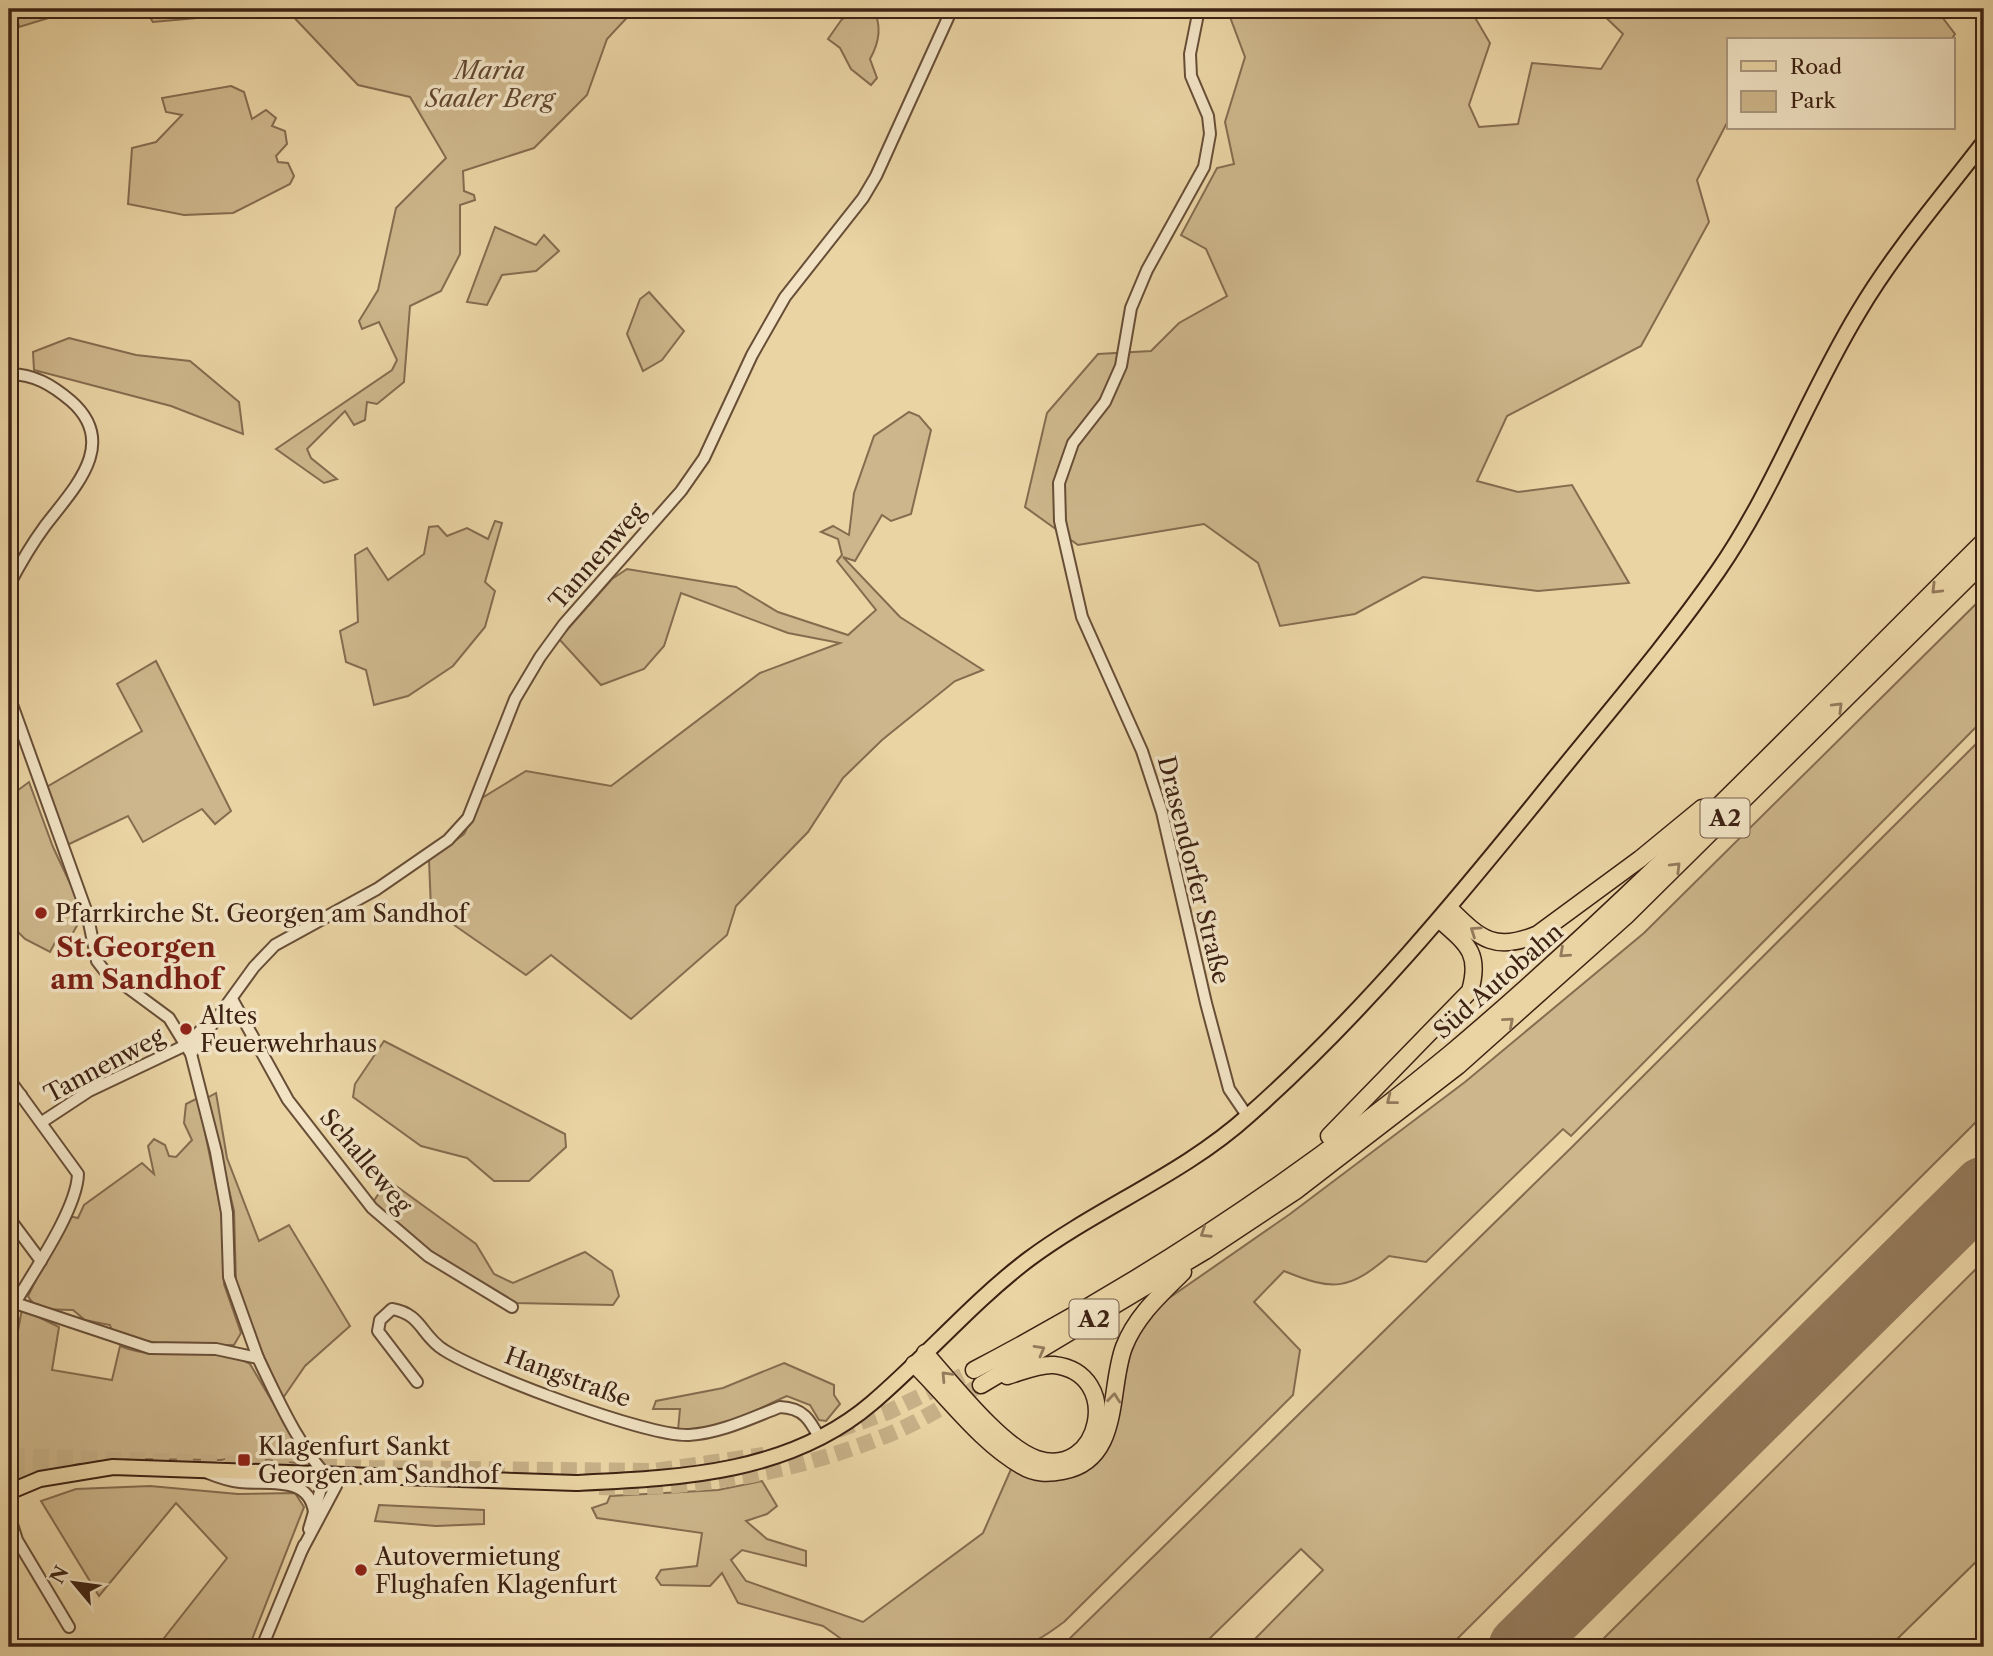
<svg xmlns="http://www.w3.org/2000/svg" width="1993" height="1656" font-family="'Libre Caslon Text',serif">
<style>
.green{fill:#cdb68b;stroke:#856c4f;stroke-width:2}
.lines{fill:none;stroke-linecap:round;stroke-linejoin:round}
.runway{stroke:#947b5c;stroke-width:63}
.highway-tunnel{stroke:#c7b087;stroke-width:16;stroke-dasharray:16 8;stroke-linecap:butt}
.minor-casing{stroke:#684e37;stroke-width:14}
.major-casing{stroke:#3d2213;stroke-width:18}
.highway-casing{stroke:#3d2213;stroke-width:19}
.minor{stroke:#f1e3c4;stroke-width:10}
.major{stroke:#ead4a4;stroke-width:14}
.highway{stroke:#ead4a4;stroke-width:16}
.oneway{stroke:#947b5c}
.poi-dot{fill:#8f2418;stroke:#f1e3c4;stroke-width:2.5}
.labels{text-anchor:middle;dominant-baseline:central;stroke-width:7;stroke-linejoin:round;paint-order:stroke}
.shield{fill:#f1e3c4;stroke:#735c48;stroke-width:2}
.shield-label{font-size:23px;font-weight:bold;fill:#3d2213}
.park-label{font-size:24px;font-style:italic;fill:#614731;stroke:#f1e3c4}
.street-label{font-size:24px;fill:#3d2213;stroke:#f1e3c4}
.poi-label{font-size:24px;fill:#3d2213;stroke:#f1e3c4;text-anchor:start}
.quarter-label{font-size:28px;font-weight:bold;fill:#7a1f14;stroke:#f1e3c4}
</style>
<rect width="100%" height="100%" fill="#ead4a4"/>
<filter id="stains"><feTurbulence type="fractalNoise" baseFrequency=".00286" numOctaves="4"/><feColorMatrix values="0 0 0 0 .2 0 0 0 0 .09 0 0 0 0 .02 0 0 0 .5 -.17"/></filter>
<radialGradient id="worn" r=".72"><stop offset=".6" stop-color="#630" stop-opacity="0"/><stop offset="1" stop-color="#630" stop-opacity=".3"/></radialGradient>
<g class="green">
<polygon points="44,9 78,9 19,27 17,18"/>
<polygon points="144,9 635,9 607,39 587,95 534,148 463,171 464,191 474,195 475,200 460,205 460,254 441,291 410,306 404,382 377,404 367,402 365,420 354,425 345,411 307,449 311,458 337,479 324,483 276,449 392,370 397,360 379,322 362,329 359,321 378,290 396,208 446,158 410,97 358,85 287,10 153,22"/>
<path d="M859,9H873C882,25 879,43 870,59L877,78L871,85L851,69L840,48L828,39L842,19L858,13Z"/>
<polygon points="1227,9 1470,9 1490,43 1469,105 1479,127 1518,124 1532,63 1601,69 1623,34 1597,9 1936,9 1955,34 1951,40 1729,40 1729,119 1697,180 1709,222 1641,346 1507,416 1477,481 1518,492 1572,485 1629,583 1538,591 1423,577 1355,614 1280,626 1258,563 1204,524 1078,545 1025,507 1047,413 1098,354 1151,351 1179,323 1227,296 1206,249 1181,235 1217,168 1234,164 1225,122 1245,57"/>
<polygon points="231,86 244,92 252,119 266,110 276,118 272,126 285,131 287,144 276,156 278,162 288,163 294,176 290,184 233,213 184,215 128,204 132,148 156,142 182,115 166,112 162,98"/>
<polygon points="495,227 536,245 544,235 559,251 536,271 502,275 487,305 467,302"/>
<polygon points="649,292 684,331 662,360 643,371 627,334 640,299"/>
<polygon points="69,338 136,355 190,361 239,402 243,434 171,406 34,370 33,352"/>
<polygon points="909,412 919,416 931,430 911,514 891,521 882,515 855,561 843,557 900,617 983,670 955,681 882,740 843,778 808,832 736,906 727,935 631,1019 551,955 526,975 431,909 429,860 464,834 482,798 526,771 611,786 760,673 840,643 788,633 681,593 664,646 644,669 601,685 559,639 612,579 627,569 736,587 778,612 848,635 876,610 837,561 842,555 838,539 821,532 833,526 849,535 854,493 874,436"/>
<polygon points="495,521 502,523 485,582 495,591 485,627 453,666 408,696 374,705 366,670 346,662 340,631 358,622 355,555 367,548 388,580 424,554 429,527 438,526 447,536 467,528 488,539"/>
<path d="M1984,596V719L1571,1136L1563,1129L1426,1262L1389,1256C1348,1291 1333,1291 1284,1271L1254,1302L1300,1350L1293,1395L1064,1622C1054,1629 1043,1638 1032,1642C980,1656 902,1635 847,1643L823,1626L738,1603L722,1573L710,1586L661,1585L656,1578L661,1570L697,1566L702,1533L597,1518L592,1508L607,1503L610,1496L718,1490L762,1481L777,1506L767,1514L746,1521L767,1539L806,1551V1566L742,1550L731,1560L746,1581L863,1622L983,1533L1012,1467L1105,1450L1114,1432L1130,1349L1142,1325L1159,1305L1290,1214L1465,1082L1644,933Z"/>
<polygon points="156,661 231,811 215,824 202,809 143,842 128,816 65,846 45,788 142,731 117,684"/>
<polygon points="1984,736 1984,1114 1449,1647 1247,1647 1323,1570 1301,1549 1201,1647 1061,1647 1572,1147"/>
<polygon points="29,782 53,847 84,913 69,940 59,935 50,952 25,939 9,923 9,797"/>
<polygon points="384,1041 565,1134 566,1147 529,1181 494,1181 467,1158 421,1146 353,1097 355,1084"/>
<polygon points="216,1093 227,1158 259,1241 289,1225 350,1326 305,1366 283,1398 256,1339 236,1283 234,1211 207,1098"/>
<path d="M198,1098L222,1216L224,1284L241,1333L234,1345C191,1346 153,1347 112,1332L110,1325L85,1320L73,1310C56,1309 36,1313 28,1296L68,1216L78,1218L84,1205L142,1163L154,1174L148,1146L154,1139L165,1145L169,1156L176,1157L192,1140L184,1123L186,1104Z"/>
<polygon points="388,1180 476,1244 494,1274 513,1283 585,1252 612,1271 619,1296 613,1305 514,1303 433,1253 373,1202"/>
<polygon points="1984,1261 1984,1554 1889,1647 1595,1647"/>
<path d="M22,1309L59,1327L52,1370L112,1380L120,1346C164,1364 212,1341 250,1364L302,1452L296,1463L236,1457L221,1460L136,1459L89,1462L49,1470L9,1484V1340L16,1341Z"/>
<path d="M784,1363L834,1385V1395L840,1404L826,1421L819,1420L810,1405L787,1396C752,1411 716,1434 678,1430L680,1409H653L656,1401L723,1388Z"/>
<polygon points="150,1486 238,1494 295,1493 304,1507 249,1647 157,1647 227,1558 176,1503 99,1596 41,1501 76,1489"/>
<polygon points="379,1505 484,1510 484,1524 436,1526 375,1521"/>
</g>
<g class="lines">
<polyline class="runway" points="1520,1647 1984,1188"/>
<g class="highway-tunnel">
<polyline points="838,1430 888,1412 974,1370"/>
<polyline points="9,1456 371,1468 654,1471 764,1455"/>
<polyline points="9,1473 62,1471"/>
<path d="M599,1487C700,1490 803,1471 897,1431C926,1418 954,1400 981,1385"/>
</g>
<g class="minor-casing">
<g id="minor">
<polyline points="1199,9 1190,54 1191,76 1208,116 1210,134 1204,167 1147,270 1131,308 1121,366 1105,402 1073,443 1059,483 1060,521 1082,617 1142,751 1162,812 1206,1003 1229,1089 1248,1117"/>
<path d="M9,374C34,374 52,385 71,401C120,444 73,489 45,526C31,545 20,564 9,585"/>
<polyline points="9,696 87,913 97,961 104,970 169,1018 191,1054 216,1152 227,1213 229,1277 258,1358"/>
<polyline points="232,999 288,1100 372,1208 428,1256 512,1307"/>
<polyline points="191,1054 254,967 275,945 377,889 448,840 468,818 515,699 540,657 564,624 681,491 704,458 752,355 785,297 863,198 876,176 952,9"/>
<path d="M9,1079L78,1174C77,1209 34,1271 15,1303"/>
<polyline points="9,1103 21,1095"/>
<polyline points="42,1122 89,1091 186,1045 205,1026"/>
<polyline points="9,1218 41,1261"/>
<path d="M9,1301L150,1348L216,1349L258,1358C279,1402 301,1452 336,1486L302,1550"/>
<path d="M417,1382L378,1331L380,1320L392,1309C422,1314 421,1336 444,1350C481,1374 648,1437 689,1435C721,1433 751,1418 780,1407C804,1408 810,1420 820,1439"/>
<path d="M208,1473C218,1477 229,1481 240,1482C268,1485 309,1475 314,1512"/>
<polyline points="9,1515 17,1540 69,1627"/>
<polyline points="309,1529 325,1475"/>
<polyline points="262,1647 304,1545"/>
</g>
</g>
<g class="major-casing">
<path id="major" d="M9,1492L40,1479L113,1467L576,1483C680,1478 789,1474 872,1403C926,1357 972,1302 1029,1259C1099,1207 1184,1174 1249,1115C1363,1014 1460,896 1555,778C1610,710 1668,643 1718,571C1774,490 1807,397 1858,313C1894,252 1941,198 1984,142"/>
</g>
<g class="highway-casing">
<g id="highway">
<path d="M1450,909C1481,940 1496,952 1538,934L1640,859L1702,808"/>
<path d="M1329,1136L1470,991C1481,953 1467,944 1440,920"/>
<path d="M925,1353C951,1382 1001,1447 1037,1459C1101,1480 1124,1373 1054,1365C1039,1364 1021,1372 1007,1376"/>
<path d="M914,1364C948,1397 980,1442 1022,1466C1035,1474 1048,1474 1063,1471C1122,1460 1108,1389 1124,1347C1136,1316 1160,1295 1183,1272"/>
<path d="M974,1370C1142,1282 1305,1175 1451,1053C1639,894 1809,714 1984,541"/>
<polyline points="981,1385 1205,1251 1297,1190 1458,1066 1626,916 1984,562"/>
</g>
</g>
<use href="#minor" class="minor"/>
<use href="#major" class="major"/>
<use href="#highway" class="highway"/>
</g>
<defs><path id="oneway-chevron" d="M-2-3.5L2.5 0L-2 3.5" fill="none" stroke-width="1.6" stroke-linecap="round" stroke-linejoin="round" transform="scale(1.75)"/></defs>
<g class="oneway">
<use href="#oneway-chevron" transform="translate(1936 589) rotate(135)"/>
<use href="#oneway-chevron" transform="translate(1838 707) rotate(-45)"/>
<use href="#oneway-chevron" transform="translate(1676 867) rotate(-45)"/>
<use href="#oneway-chevron" transform="translate(1475 931) rotate(-146)"/>
<use href="#oneway-chevron" transform="translate(1564 953) rotate(138)"/>
<use href="#oneway-chevron" transform="translate(1509 1022) rotate(-41)"/>
<use href="#oneway-chevron" transform="translate(1391 1100) rotate(142)"/>
<use href="#oneway-chevron" transform="translate(1205 1233) rotate(147)"/>
<use href="#oneway-chevron" transform="translate(1040 1350) rotate(-29)"/>
<use href="#oneway-chevron" transform="translate(946 1376) rotate(-133)"/>
<use href="#oneway-chevron" transform="translate(1114 1398) rotate(-84)"/>
</g>
<g class="poi-dot">
<circle cx="41" cy="913" r="7"/>
<circle cx="186" cy="1029" r="7"/>
<rect x="237" y="1453" width="14" height="14" rx="3.5"/>
<circle cx="361" cy="1570" r="7"/>
</g>
<g class="labels">
<g class="shield">
<rect x="1700.5" y="798.5" width="49" height="39" rx="5"/>
<rect x="1069.5" y="1299.5" width="49" height="39" rx="5"/>
</g>
<g class="shield-label">
<text x="1725" y="818">A2</text>
<text x="1094" y="1319">A2</text>
</g>
<g class="park-label">
<text x="490" y="70">Maria<tspan x="490" dy="28">Saaler Berg</tspan></text>
</g>
<g class="street-label">
<text transform="translate(597 556) rotate(-49)">Tannenweg</text>
<text transform="translate(1194 870) rotate(76)">Drasendorfer Straße</text>
<text transform="translate(1498 981) rotate(-41)">Süd Autobahn</text>
<text transform="translate(104 1065) rotate(-28)">Tannenweg</text>
<text transform="translate(366 1161) rotate(50)">Schalleweg</text>
<text transform="translate(568 1377) rotate(20)">Hangstraße</text>
</g>
<g class="poi-label">
<text x="55" y="913">Pfarrkirche St. Georgen am Sandhof</text>
<text x="200" y="1015">Altes<tspan x="200" dy="28">Feuerwehrhaus</tspan></text>
<text x="258" y="1446">Klagenfurt Sankt<tspan x="258" dy="28">Georgen am Sandhof</tspan></text>
<text x="375" y="1556">Autovermietung<tspan x="375" dy="28">Flughafen Klagenfurt</tspan></text>
</g>
<g class="quarter-label">
<text x="136" y="947">St.Georgen<tspan x="136" dy="32">am Sandhof</tspan></text>
</g>
</g>
<rect width="1993" height="1656" fill="none" stroke="#ead4a4" stroke-width="35"/>
<rect x="10" y="10" width="1972" height="1635" fill="none" stroke="#3d2213" stroke-width="3.5"/>
<rect x="18" y="18" width="1958" height="1621" fill="none" stroke="#3d2213" stroke-width="2"/>
<rect x="1727" y="38" width="228" height="91" fill="#f1e3c4" stroke="#a9967d" stroke-width="2"/>
<rect x="1741" y="61" width="35" height="10" fill="#ead4a4" stroke="#a9967d" stroke-width="2"/>
<text x="1790" y="74" font-size="21" fill="#3d2213">Road</text>
<rect x="1741" y="91" width="35" height="21" fill="#cdb68b" stroke="#a9967d" stroke-width="2"/>
<text x="1790" y="108" font-size="21" fill="#3d2213">Park</text>
<g transform="translate(74 1583) rotate(299)" stroke="#f1e3c4" stroke-width="5" paint-order="stroke">
<path d="M0-5L12 26L0 18L-12 26Z" fill="#3d2213"/>
<text y="-10" font-size="19" font-weight="bold" text-anchor="middle" fill="#3d2213">N</text>
</g>
<rect width="100%" height="100%" filter="url(#stains)"/>
<rect width="100%" height="100%" fill="url(#worn)"/>
</svg>
